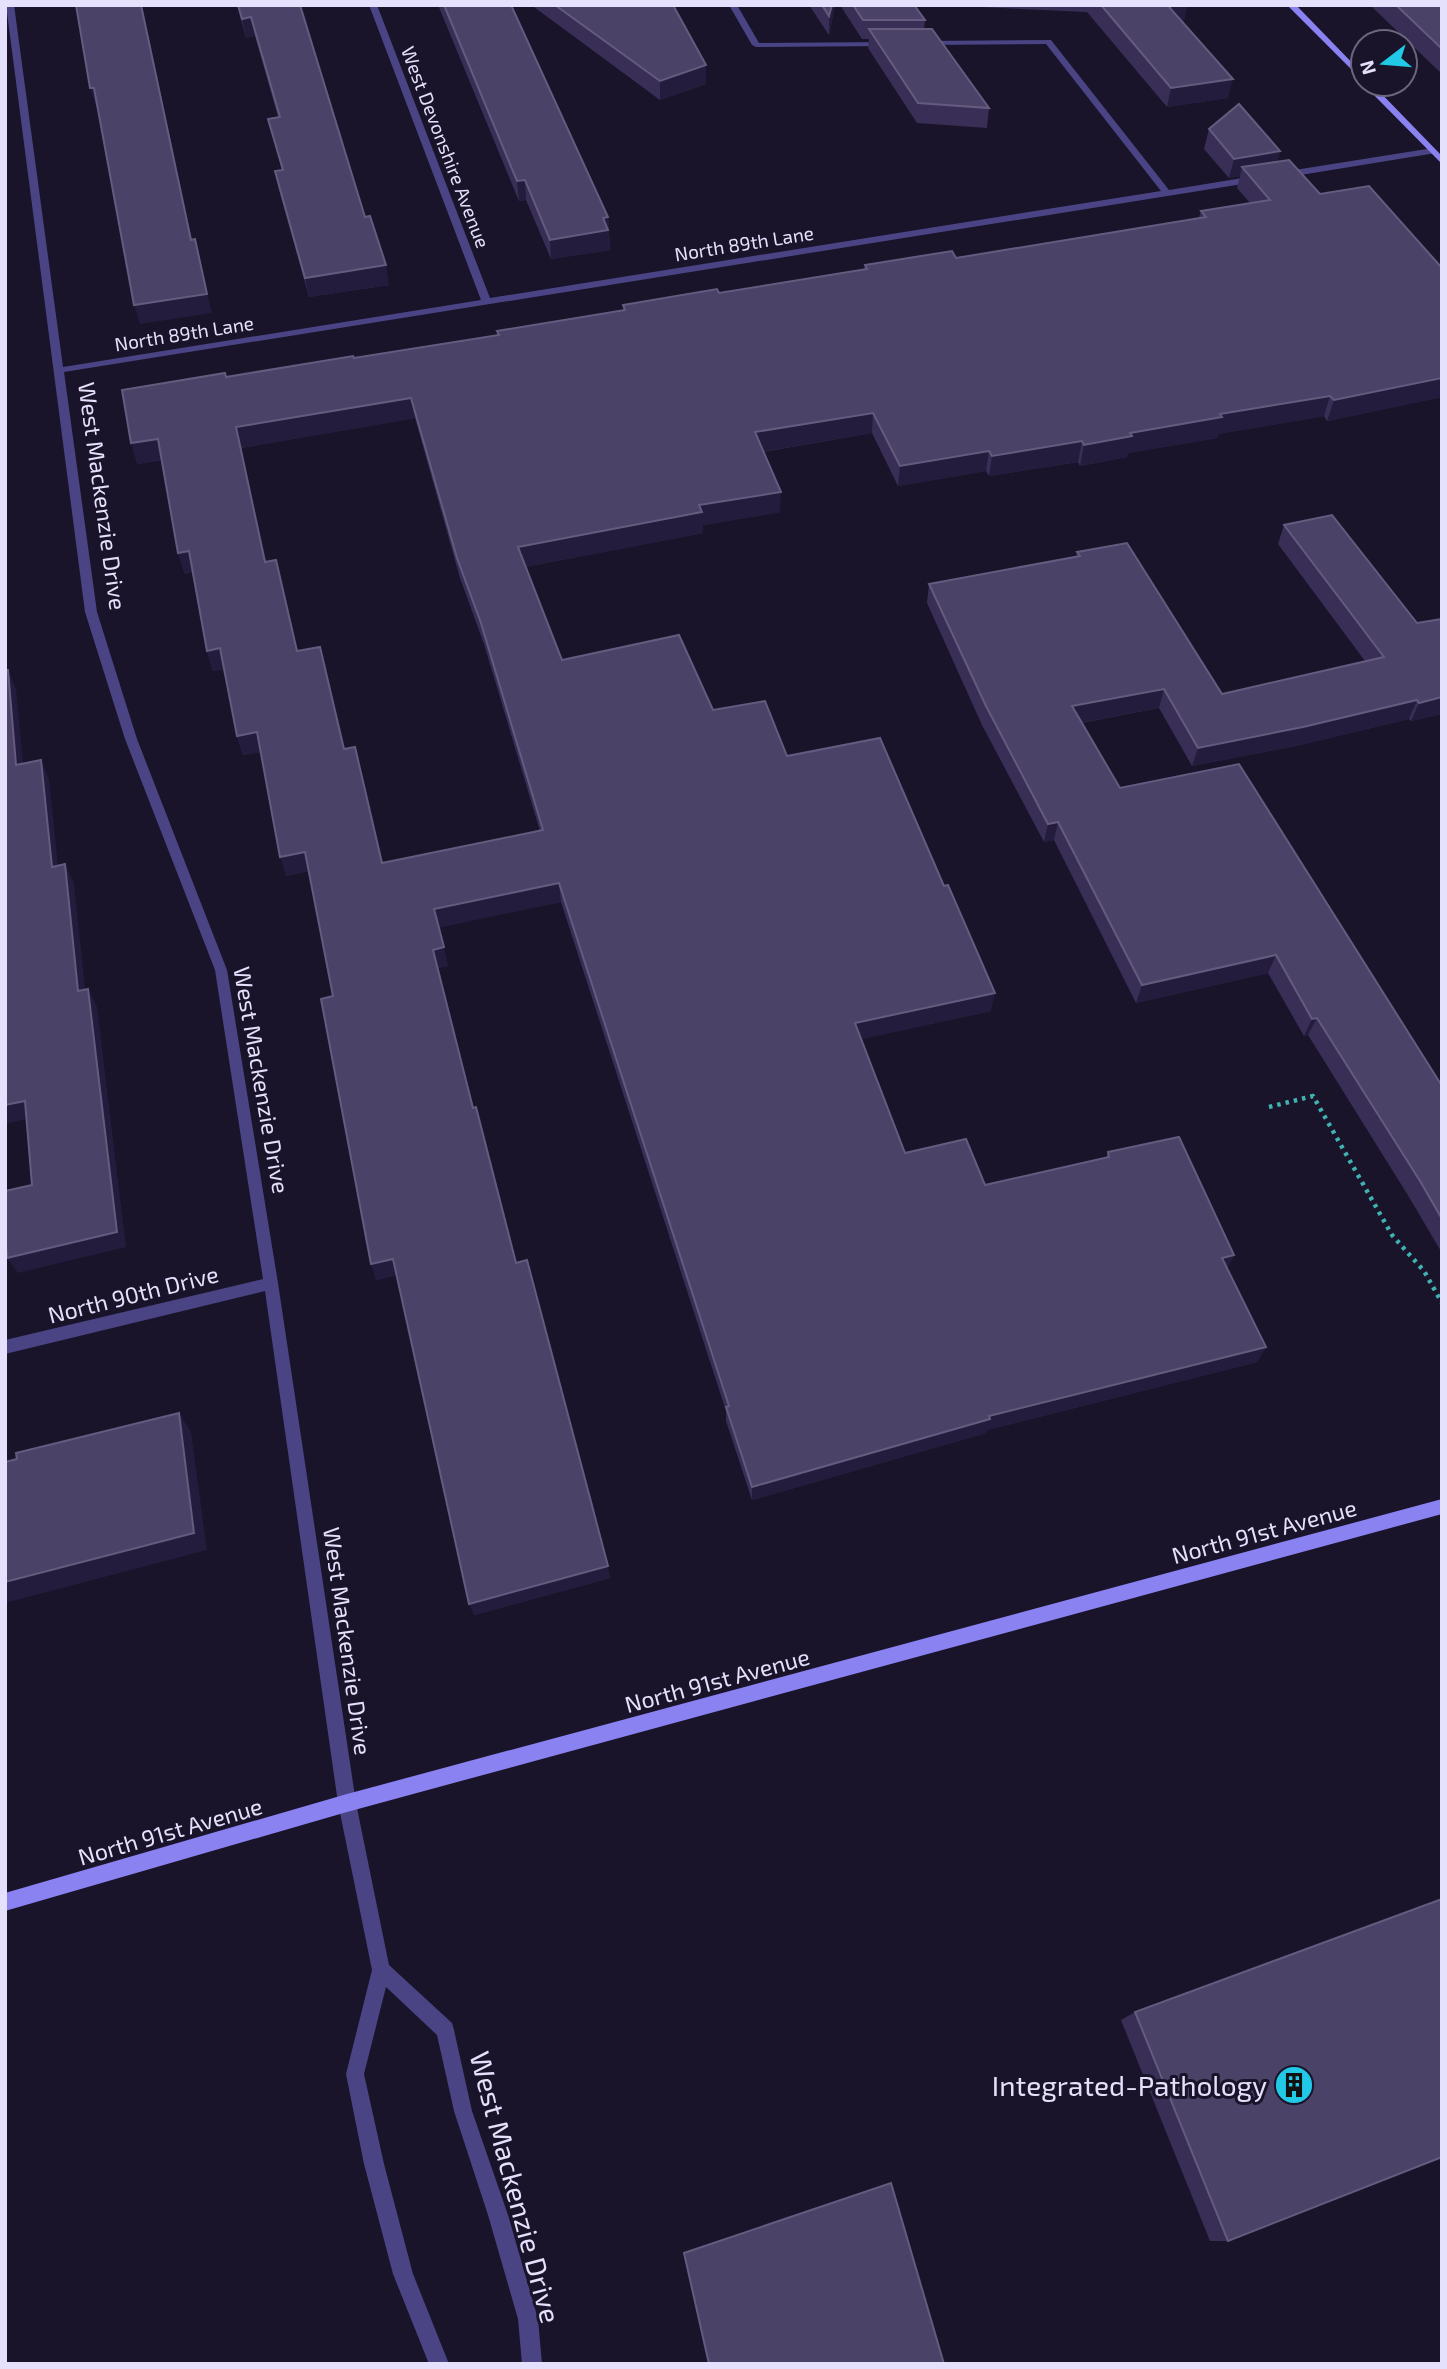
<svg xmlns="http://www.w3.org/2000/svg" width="1447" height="2369" font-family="'Exo 2',sans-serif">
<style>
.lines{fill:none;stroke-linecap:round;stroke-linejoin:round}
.path{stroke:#3fb2b1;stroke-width:4.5;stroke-dasharray:3.5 5;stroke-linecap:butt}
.street{fill:#4a4484;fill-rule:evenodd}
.secondary{fill:#8b82f2;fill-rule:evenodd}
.wall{fill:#392f56;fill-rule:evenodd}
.shaded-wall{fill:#241c3d}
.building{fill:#4b4267;stroke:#645b7f;stroke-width:2;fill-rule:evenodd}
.labels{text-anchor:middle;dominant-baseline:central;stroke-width:6;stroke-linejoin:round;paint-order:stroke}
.far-street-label{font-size:19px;fill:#e5e0fc;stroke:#19142a}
.street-label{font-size:23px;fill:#e5e0fc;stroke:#19142a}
.near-poi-label{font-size:28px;fill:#e5e0fc;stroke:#19142a;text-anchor:end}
.near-street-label{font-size:28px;fill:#e5e0fc;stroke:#19142a}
</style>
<rect width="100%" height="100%" fill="#19142a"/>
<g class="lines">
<polyline class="path" points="1269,1107 1313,1096 1392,1235 1424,1271 1442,1303"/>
<g class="street">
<polygon points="6,5 14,5 63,367 481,300 369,5 377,5 490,298 1161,191 1046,44 922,45 922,41 925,41 1051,40 1169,190 1255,176 1259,179 1255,182 64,372 97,612 137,739 227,970 278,1283 356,1803 389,1965 452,2023 454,2030 472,2111 508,2215 538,2319 542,2364 522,2364 518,2319 488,2215 454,2111 437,2035 386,1987 364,2074 384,2164 413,2274 449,2364 429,2364 393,2274 364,2164 346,2074 372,1970 338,1803 265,1291 5,1354 5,1340 263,1279 215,970 125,739 85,612"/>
<polygon points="729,5 737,5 759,43 887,42 891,44 887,46 756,47 752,45"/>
<polygon points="1433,148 1437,151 1436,153 1282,178 1278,175 1282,172"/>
</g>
<g class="secondary">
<polygon points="1287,5 1296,5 1363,74 1363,81"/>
<polygon points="1363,84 1372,84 1442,156 1442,164"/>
<polygon points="1442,1499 1442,1514 347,1812 5,1911 5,1893 347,1794"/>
</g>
</g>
<g class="wall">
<polygon points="237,5 300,5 365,217 389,285 309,297 279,190 275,171 282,170 268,119 278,117 255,36 246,38"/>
<polygon points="438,5 511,5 608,217 610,250 551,259 526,200 519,201"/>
<polygon points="534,5 673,5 706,65 706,84 660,100 534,7"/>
<polygon points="809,5 835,5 829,35"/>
<polygon points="840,5 914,5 925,20 924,29 989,108 987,128 917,123 868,48 869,39 862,39"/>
<polygon points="937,5 1187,5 1184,20 1181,21 1228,98 1167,107 1087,12"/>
<polygon points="1370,5 1442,5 1442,74"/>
<path d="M1209,129L1280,151L1277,162L1320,194L1442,268V397L1327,421L1324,416L1218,434L1217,438L1128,453L1127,457L1080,466L1078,462L989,476L986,471L898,486L872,433L763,452L780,512L703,525V533L525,567L562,660L713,710L787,756L991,1011L861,1039L905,1153L985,1185L1106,1158L1108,1152L1234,1255L1227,1268L1266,1347L1257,1362L987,1430L986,1433L752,1500L726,1421V1411L561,902L438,927L448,966L437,968L473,1108L516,1263L610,1578L474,1615L397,1275L376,1280L333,996L309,871L286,876L261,752L243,755L237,736L224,669L213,671L207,651L192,572L185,574L178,553L161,460L137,464L226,377L354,358L498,335L497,331L623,310V305L719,293L864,269L865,265L956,258L1199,218L1201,211L1250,203L1237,188L1240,176L1229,178L1204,149ZM415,418L460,578L484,644L540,831L382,863L344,749L297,651L276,560L266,562L241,448Z"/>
<polygon points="1284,525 1417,623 1442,619 1442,714 1411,721 1409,719 1296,746 1192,766 1159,708 1081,723 1120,788 1442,1086 1442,1253 1409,1197 1308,1035 1304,1036 1268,973 1136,1003 1054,840 1044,842 982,725 927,603 929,584 1076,557 1077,552 1222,694 1365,661 1278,544"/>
<polygon points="1135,2012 1228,2241 1210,2241 1121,2020"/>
</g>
<g class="shaded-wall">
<polygon points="141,5 142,5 196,259 191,240"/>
<polygon points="832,5 835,5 829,35 829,16"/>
<polygon points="1174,5 1187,5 1184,20 1165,26 1169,7"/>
<polygon points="251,17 255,36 246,38 242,19"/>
<polygon points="706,65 706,84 660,100 660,81"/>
<polygon points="1233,79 1228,98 1167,107 1171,88"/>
<polygon points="90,88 94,88 100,107 96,107"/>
<polygon points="1280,151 1275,171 1242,167 1240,176 1229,178 1234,159"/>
<polygon points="525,180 526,200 519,201 517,181"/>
<polygon points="608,217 610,250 551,259 550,240 603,218"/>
<polygon points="195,239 212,313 140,324 134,305"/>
<polygon points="386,265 389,285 309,297 305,278"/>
<polygon points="1442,378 1442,397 1327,421 1334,400"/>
<polygon points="1330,396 1324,416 1218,434 1217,438 1128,453 1127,457 1080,466 1084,445 1130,433 1220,414"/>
<polygon points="411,398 415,418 241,448 271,583 265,562 236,427"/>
<polygon points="873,413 872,433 754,453 755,432"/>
<polygon points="158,439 164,459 137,464 131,443"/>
<polygon points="1082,441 1078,462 989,476 992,456"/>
<polygon points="989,451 986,471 898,486 900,466"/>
<polygon points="781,492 780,512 703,525 703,533 520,568 518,547 699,505"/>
<polygon points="189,551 195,572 185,574 178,553"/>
<polygon points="276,560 282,581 302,672 297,651"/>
<polygon points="220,648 227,668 213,671 207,651"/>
<polygon points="8,670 16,689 25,784 16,765"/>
<polygon points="1164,689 1159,708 1068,725 1072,706"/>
<polygon points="1442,697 1442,714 1411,721 1419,703"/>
<polygon points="1417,700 1409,719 1296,746 1192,766 1198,748"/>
<polygon points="257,732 264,752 243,755 237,736"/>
<polygon points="41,760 49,779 60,885 52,867"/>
<polygon points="1058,822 1054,840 1044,842 1048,824"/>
<polygon points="305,852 311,871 286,876 280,857"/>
<polygon points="65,864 74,883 87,1009 78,991"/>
<polygon points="559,883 561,902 438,928 434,909"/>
<polygon points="444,947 448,966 437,968 433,950"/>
<polygon points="1276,955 1268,973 1136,1003 1142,985"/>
<polygon points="88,989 97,1007 126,1247 18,1273 7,1258 117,1232"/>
<polygon points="995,993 991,1011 853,1041 855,1023"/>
<polygon points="1317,1018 1308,1035 1304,1036 1312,1019"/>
<polygon points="25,1101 35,1117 5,1124 5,1105"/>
<polygon points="1234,1255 1225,1271 1222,1258"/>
<polygon points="393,1259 399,1275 376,1280 371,1264"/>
<polygon points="1266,1347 1257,1362 987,1430 986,1433 752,1500 752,1487 989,1416"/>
<polygon points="179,1413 191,1432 207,1550 5,1603 5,1582"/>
<polygon points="608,1566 610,1578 474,1615 469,1604"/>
</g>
<g class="building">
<polygon points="76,5 141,5 191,240 195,239 207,294 134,305 94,88 90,88"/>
<polygon points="238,5 300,5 365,217 370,216 386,265 305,278 275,171 283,170 268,119 280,117 251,17 242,19"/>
<polygon points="444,5 511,5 608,217 603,218 608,230 550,240 525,180 517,181"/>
<polygon points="555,5 673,5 706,65 660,81"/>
<polygon points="822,5 832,5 829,16"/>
<polygon points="853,5 914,5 925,20 863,20"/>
<polygon points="1101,5 1174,5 1169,7 1233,79 1171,88"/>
<polygon points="1396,5 1442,5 1442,49"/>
<polygon points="869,29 932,29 989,108 918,103"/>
<polygon points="1239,104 1280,151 1234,159 1209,129"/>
<path d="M1289,160L1320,194L1369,186L1442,268V378L1334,400L1330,396L1220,414L1222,417L1130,433L1132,436L1084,445L1082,441L992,456L989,451L900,466L873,413L755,432L781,492L699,505L702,512L518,547L562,660L679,635L713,710L765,701L787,756L880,738L944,886L948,885L995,993L855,1023L905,1153L966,1139L985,1185L1109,1157L1108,1152L1179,1137L1234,1255L1222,1258L1266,1347L989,1416L990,1419L752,1487L726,1407L729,1406L559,883L434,909L444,947L433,950L473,1108L476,1107L516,1263L527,1260L608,1566L469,1604L393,1259L371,1264L321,999L333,996L305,852L280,857L257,732L237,736L220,648L207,651L189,551L178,553L158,439L131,443L122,390L225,373L226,377L353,356L354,358L499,335L497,331L625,310L623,305L717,289L719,293L867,269L865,265L952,251L956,258L1206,217L1201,211L1270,200L1242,167ZM411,398L457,558L481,623L543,830L382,863L355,747L344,749L320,647L297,651L276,560L265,562L236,427Z"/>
<polygon points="1332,515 1417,623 1442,619 1442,697 1419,703 1417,700 1303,727 1198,748 1164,689 1072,706 1120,788 1239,764 1442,1086 1442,1219 1420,1181 1317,1018 1312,1019 1276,955 1142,985 1058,822 1048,824 986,706 929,584 1080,556 1077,552 1127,543 1222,694 1384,657 1284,525"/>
<polygon points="5,670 8,670 16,765 41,760 52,867 65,864 78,991 88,989 117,1232 7,1258 5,1232 5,1191 32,1185 25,1101 5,1105"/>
<polygon points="179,1413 194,1533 5,1582 5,1462 17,1459 16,1453"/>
<polygon points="1442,1899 1442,2157 1228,2241 1135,2012"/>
<polygon points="891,2183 944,2364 709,2364 684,2253"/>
</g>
<defs>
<g id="building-disc" transform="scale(2.0125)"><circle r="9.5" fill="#21c9e7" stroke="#19142a"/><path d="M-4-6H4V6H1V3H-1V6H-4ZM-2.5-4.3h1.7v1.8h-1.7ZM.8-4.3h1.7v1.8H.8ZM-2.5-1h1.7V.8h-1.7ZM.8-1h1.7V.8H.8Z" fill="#111"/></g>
</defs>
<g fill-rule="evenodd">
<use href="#building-disc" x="1294" y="2085"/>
</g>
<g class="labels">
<g class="far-street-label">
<text transform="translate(446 147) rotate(69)">West Devonshire Avenue</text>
<text transform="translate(744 243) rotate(-9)">North 89th Lane</text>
<text transform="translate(184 333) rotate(-9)">North 89th Lane</text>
</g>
<g class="street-label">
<text transform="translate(103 496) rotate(82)">West Mackenzie Drive</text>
<text transform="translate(262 1080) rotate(80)">West Mackenzie Drive</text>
<text transform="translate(133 1294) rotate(-14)">North 90th Drive</text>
<text transform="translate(1264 1531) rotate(-15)">North 91st Avenue</text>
<text transform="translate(348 1641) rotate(82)">West Mackenzie Drive</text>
<text transform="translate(717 1680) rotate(-15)">North 91st Avenue</text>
<text transform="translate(170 1831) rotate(-16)">North 91st Avenue</text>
</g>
<g class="near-poi-label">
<text x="1267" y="2085">Integrated-Pathology</text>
</g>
<g class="near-street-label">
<text transform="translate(516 2187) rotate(75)">West Mackenzie Drive</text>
</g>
</g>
<rect width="1447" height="2369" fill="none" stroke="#e5e0fc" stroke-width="14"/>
<g transform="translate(1384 63) rotate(254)"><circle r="33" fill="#19142a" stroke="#6b667e" stroke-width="2"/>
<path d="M0-5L12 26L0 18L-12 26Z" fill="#21c9e7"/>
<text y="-10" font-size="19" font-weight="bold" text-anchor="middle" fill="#e5e0fc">N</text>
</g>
</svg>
